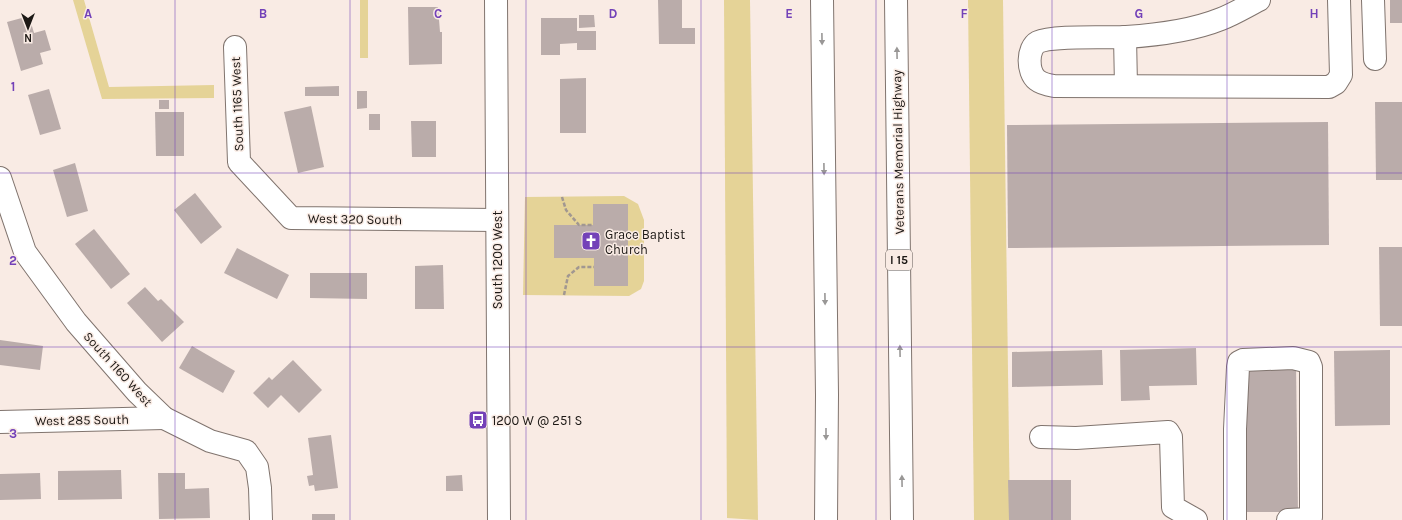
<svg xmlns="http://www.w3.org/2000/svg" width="1402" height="520" font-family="Karla,sans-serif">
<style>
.green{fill:#e5d397}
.building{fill:#baacaa}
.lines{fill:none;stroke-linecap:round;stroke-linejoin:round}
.minor-casing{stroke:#80746e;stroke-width:24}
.major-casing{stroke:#80746e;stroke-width:24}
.highway-casing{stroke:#80746e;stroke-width:24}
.path{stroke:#a19791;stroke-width:2.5;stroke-dasharray:4 2;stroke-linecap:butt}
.minor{stroke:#fff;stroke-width:22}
.major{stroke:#fff;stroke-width:22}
.highway{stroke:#fff;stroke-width:22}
.oneway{fill:#999796}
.grid{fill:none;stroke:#7341b8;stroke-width:1;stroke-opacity:0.55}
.labels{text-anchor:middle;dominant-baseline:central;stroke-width:3;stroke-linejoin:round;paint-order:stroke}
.shield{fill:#f9ebe4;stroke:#5e5753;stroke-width:1}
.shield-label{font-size:12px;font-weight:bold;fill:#1c1815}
.street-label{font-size:13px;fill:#1c1815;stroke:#f9ebe4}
.poi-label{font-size:13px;fill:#1c1815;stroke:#f9ebe4;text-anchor:start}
.grid-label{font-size:13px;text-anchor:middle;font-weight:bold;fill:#7341b8;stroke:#f9ebe4;stroke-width:3;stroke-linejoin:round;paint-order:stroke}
</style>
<rect width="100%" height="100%" fill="#f9ebe4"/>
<g class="green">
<polygon points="73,0 84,0 109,87 214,85 214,98 102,99"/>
<rect x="360" y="0" width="8" height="58"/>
<polygon points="724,0 750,0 758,520 727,518"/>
<polygon points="968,0 1003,0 1010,520 974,520"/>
<polygon points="624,196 638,204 644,220 644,281 641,289 629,296 523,295 525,197"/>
</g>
<g class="building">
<polygon points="658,0 682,0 682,28 695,28 695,44 659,44"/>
<rect x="1390" y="0" width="12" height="23"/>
<polygon points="408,7 438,7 440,32 442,32 442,64 409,65"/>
<polygon points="579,15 594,15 595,27 579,28"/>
<polygon points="29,16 34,33 45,30 51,50 40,53 43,64 21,71 7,22"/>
<polygon points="541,18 577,18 577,31 596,31 596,50 577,50 577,43 560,44 560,55 541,55"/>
<polygon points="586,78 586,133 560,133 560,79"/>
<polygon points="339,86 339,96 305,96 305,87"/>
<polygon points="49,89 61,129 40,135 28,95"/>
<polygon points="357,91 367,91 367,108 357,109"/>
<rect x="159" y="100" width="10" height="9"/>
<polygon points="1375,102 1402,102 1402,180 1376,180"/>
<polygon points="311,106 324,167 298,173 284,112"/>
<polygon points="155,112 184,112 184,156 156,156"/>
<rect x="369" y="114" width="11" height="16"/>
<polygon points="411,121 436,121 436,157 412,157"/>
<polygon points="1328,122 1329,245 1008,248 1007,125"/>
<polygon points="75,163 88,211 67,217 53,170"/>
<polygon points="195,193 222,227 201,244 174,210"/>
<polygon points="593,204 628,204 628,286 594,286 594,258 554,258 554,225 593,225"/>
<polygon points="94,229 130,274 111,289 75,244"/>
<polygon points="1379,247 1402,247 1402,326 1380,326"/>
<polygon points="237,248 289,275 277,299 224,273"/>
<polygon points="443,265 444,309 415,309 415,266"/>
<polygon points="310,273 367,273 367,299 310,298"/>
<polygon points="145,287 158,301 161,299 184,322 162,342 127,303"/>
<polygon points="0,340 43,346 40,370 0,365"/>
<polygon points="192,346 235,371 223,393 179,368"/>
<polygon points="1196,348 1197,385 1149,386 1150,400 1121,401 1120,350"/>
<polygon points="1102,350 1103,385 1012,387 1012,352"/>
<polygon points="1390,350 1390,425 1335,426 1334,351"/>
<polygon points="293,360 322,390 299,413 281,395 268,408 253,393 269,377 272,380"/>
<polygon points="1246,365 1296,365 1298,512 1247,512"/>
<polygon points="331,435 338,488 315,491 314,485 309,486 307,476 313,475 308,438"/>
<polygon points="121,470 122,499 58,500 58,471"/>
<polygon points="40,473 41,499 0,500 0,474"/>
<polygon points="158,473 185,473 185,489 209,488 210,518 159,519"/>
<polygon points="462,475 463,491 446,491 446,476"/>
<polygon points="1008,480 1071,480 1071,520 1009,520"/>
<rect x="312" y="514" width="23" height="6"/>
</g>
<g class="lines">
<g class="minor-casing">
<g id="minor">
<path d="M1259,0C1247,6 1234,14 1221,19C1191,31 1158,35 1126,37C1106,38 1053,35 1038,42C1027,48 1027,72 1037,80C1042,84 1048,85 1054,86L1329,87L1336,83L1341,75L1339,0"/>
<polyline points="1373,0 1375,59"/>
<polyline points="1125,37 1126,86"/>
<polyline points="235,47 239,162 291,218 497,220"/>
<polyline points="0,178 25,252 76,322 137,392 164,418 210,441 246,451 257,467 260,488 261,520"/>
<polyline points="0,422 164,418"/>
<polyline points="1041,437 1076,438 1168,432 1171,437 1173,507 1196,520"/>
<polyline points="1235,520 1235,429 1238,367 1239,362 1243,360 1293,358 1309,362 1311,367 1311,517 1309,519 1288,520"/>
</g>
</g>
<g class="major-casing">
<polyline id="major" points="496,0 499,520"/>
</g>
<g class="highway-casing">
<g id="highway">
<polyline points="822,0 827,395 826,520"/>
<polyline points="896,0 902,520"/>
</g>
</g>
<g class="path">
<polyline points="562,197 566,210 579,225 593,225"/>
<polyline points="564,295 568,276 579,267 594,267"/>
</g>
<use href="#minor" class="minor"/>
<use href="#major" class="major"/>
<use href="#highway" class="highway"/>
</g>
<defs><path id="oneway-solid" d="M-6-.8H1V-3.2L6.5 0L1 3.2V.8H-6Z"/></defs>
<g class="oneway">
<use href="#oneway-solid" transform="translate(822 39) rotate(89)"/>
<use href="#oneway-solid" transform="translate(897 53) rotate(-91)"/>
<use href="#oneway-solid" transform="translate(824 169) rotate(89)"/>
<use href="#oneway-solid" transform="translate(825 299) rotate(89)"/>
<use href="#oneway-solid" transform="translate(900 351) rotate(-91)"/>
<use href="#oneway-solid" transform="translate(826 434) rotate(90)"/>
<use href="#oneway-solid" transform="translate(902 481) rotate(-91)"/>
</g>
<path class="grid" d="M175,0V520M350,0V520M526,0V520M701,0V520M876,0V520M1052,0V520M1227,0V520M0,173H1402M0,347H1402"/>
<defs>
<g id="church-square" transform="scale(1)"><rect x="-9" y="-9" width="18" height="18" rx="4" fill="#7341b8" stroke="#f9ebe4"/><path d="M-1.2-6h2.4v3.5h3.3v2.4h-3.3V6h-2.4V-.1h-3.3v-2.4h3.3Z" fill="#fff"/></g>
<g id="bus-square" transform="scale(1)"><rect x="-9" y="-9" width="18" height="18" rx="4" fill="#7341b8" stroke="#f9ebe4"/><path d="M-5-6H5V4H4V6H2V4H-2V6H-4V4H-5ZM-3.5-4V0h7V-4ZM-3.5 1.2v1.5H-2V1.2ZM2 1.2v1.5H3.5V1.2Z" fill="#fff"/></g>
</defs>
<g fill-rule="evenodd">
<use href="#church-square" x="591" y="241"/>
<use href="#bus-square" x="478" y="420"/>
</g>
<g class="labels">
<rect class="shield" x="886" y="250" width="26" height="20" rx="3"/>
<g class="shield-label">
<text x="899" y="260">I 15</text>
</g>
<g class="street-label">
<text transform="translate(237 104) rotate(-92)">South 1165 West</text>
<text transform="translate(898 152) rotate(-91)">Veterans Memorial Highway</text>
<text transform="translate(355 219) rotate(1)">West 320 South</text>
<text transform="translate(497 260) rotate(-90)">South 1200 West</text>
<text transform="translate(118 369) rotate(48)">South 1160 West</text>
<text transform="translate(82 420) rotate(-1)">West 285 South</text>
</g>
<g class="poi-label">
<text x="605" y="234">Grace Baptist<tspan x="605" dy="15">Church</tspan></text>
<text x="492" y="420">1200 W @ 251 S</text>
</g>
</g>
<g class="grid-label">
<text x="88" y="18">A</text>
<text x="263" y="18">B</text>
<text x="438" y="18">C</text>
<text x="613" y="18">D</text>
<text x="789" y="18">E</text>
<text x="964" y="18">F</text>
<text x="1139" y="18">G</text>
<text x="1314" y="18">H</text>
<text x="13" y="91">1</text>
<text x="13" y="265">2</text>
<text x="13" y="438">3</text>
</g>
<g transform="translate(28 28) rotate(180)" stroke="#f9ebe4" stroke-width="3" paint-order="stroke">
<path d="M0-3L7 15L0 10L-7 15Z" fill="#1c1815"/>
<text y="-6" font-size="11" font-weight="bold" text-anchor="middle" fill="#1c1815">N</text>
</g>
</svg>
